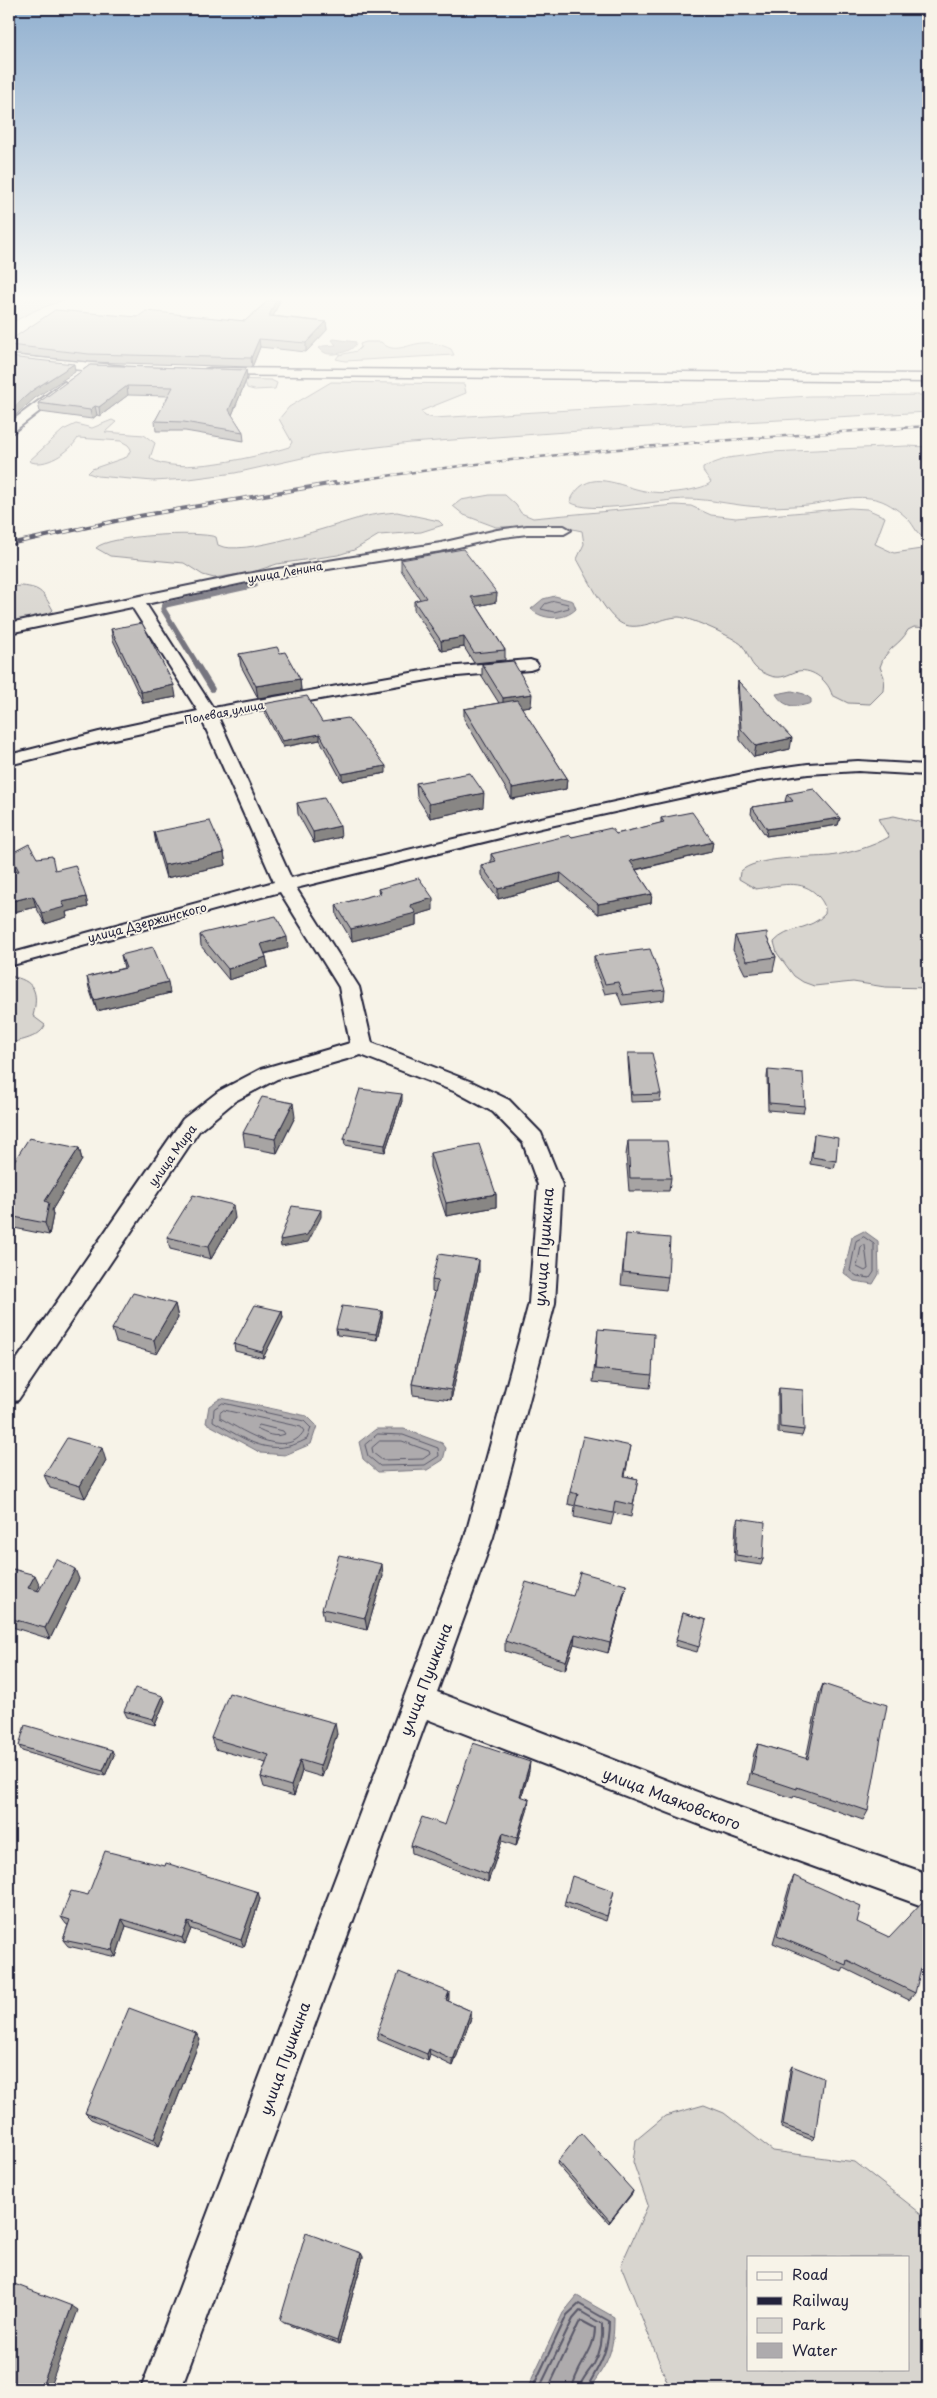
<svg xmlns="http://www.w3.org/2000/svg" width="937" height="2398" font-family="'Playpen Sans',sans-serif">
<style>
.green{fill:#d8d5cf;stroke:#7d7c85;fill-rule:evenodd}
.water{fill:#aeabad;stroke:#76747f}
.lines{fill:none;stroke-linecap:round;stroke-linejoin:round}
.shore-far1{stroke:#5a5969;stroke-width:1}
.shore{stroke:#5a5969;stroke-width:2}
.stream{stroke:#76747f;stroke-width:5.5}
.street-casing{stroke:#22223b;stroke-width:4}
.secondary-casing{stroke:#22223b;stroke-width:3}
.street{fill:#f7f3e8;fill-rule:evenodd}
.secondary{fill:#f7f3e8;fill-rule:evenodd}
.rail-far1-casing{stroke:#22223b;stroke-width:2.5}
.rail-casing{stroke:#22223b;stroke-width:4}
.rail-far1{stroke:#f7f3e8;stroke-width:2;stroke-dasharray:5.5;stroke-linecap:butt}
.rail{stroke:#f7f3e8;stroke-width:2.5;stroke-dasharray:7;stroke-linecap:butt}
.wall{fill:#a7a4a3;stroke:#22223b}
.shaded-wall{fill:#888684;stroke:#22223b}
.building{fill:#c2bfbd;stroke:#22223b}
.labels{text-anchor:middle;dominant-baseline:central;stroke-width:4;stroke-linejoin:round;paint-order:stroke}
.far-street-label{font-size:11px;fill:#22223b;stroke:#f7f3e8}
.street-label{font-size:12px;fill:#22223b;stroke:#f7f3e8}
.near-street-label{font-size:15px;fill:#22223b;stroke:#f7f3e8}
</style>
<rect width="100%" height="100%" fill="#f7f3e8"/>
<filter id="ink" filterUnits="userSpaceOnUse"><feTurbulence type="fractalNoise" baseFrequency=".02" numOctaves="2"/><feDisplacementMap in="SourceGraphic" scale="10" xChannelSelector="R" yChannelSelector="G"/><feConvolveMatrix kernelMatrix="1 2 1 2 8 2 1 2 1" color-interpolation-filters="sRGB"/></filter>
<g filter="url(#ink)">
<g class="green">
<polygon points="9,300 64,300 36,310 9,324"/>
<path d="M366,342H381C394,355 407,344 423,343C433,342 442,345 451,349L454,355L345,361L336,359L339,355L357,351L361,347L360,344Z"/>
<polygon points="227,379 271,380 277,383 275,389 254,390 247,388 246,384"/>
<path d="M331,382L464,384L466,393L421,411L425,416L434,418L810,396L928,395V412L594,430L410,443L320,454L235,473L189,479L153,481L97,476L88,473L92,469L127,457L131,449L128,445L121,441L78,438C70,452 44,469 29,461L63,430L76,424L92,428L112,420L116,422L105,432L144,435L155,443L150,458C175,477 260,456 289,447L292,442L279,419L289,407Z"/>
<path d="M907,446L928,447V539C917,537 915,526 908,519C901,512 889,503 879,500C856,493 831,502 808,505C794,506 780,507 766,507C739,507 713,499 687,499C660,499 590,516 570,502C585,467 614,484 640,490C656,494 675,493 690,490C698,488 706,487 711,482L703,471V467L728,458L770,452Z"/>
<path d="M490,495H505L516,505L521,513L533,518L675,505L691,506L711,515L736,518L850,508L867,509L885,517L875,544L894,553L928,548V628L914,627L908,630C900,646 886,647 880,667L884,677L883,691L870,704L848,703L832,695C829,682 813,668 798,671C791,673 784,678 776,677C772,677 766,674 762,672C750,667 749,654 742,645C734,637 691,618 679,617C661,617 636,634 619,622C603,611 587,576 577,559L584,544L582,531L559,526L496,527L464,515L453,506L461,500Z"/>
<path d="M397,512L439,521L443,525L421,532L379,535L354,550L338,555L277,564L253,572L214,578L203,575L184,563L110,556L96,548C108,535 199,531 216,537L218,545C241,558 336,524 363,517C374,514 386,513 397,512Z"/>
<path d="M22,586C42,588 43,593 53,610L46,616L9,625V587Z"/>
<path d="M894,816L928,824V988L885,987L853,982L814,986L803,982L794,976L777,953L774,942C787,927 811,930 825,914C826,907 823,902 819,897C802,877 778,886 756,889L739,879L740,872C755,856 809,858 830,856C850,853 872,847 889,837L878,819Z"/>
<path d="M9,976C35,980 39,992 33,1016L45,1025C41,1037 20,1041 9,1043Z"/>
<path d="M704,2105L724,2113L773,2151L855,2162L928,2219V2389H670L621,2265L648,2205L633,2162L636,2140L665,2116ZM748,2257H908V2369H748Z"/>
</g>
<g class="water">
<path d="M334,339L356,342C356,350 338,355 330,354C325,354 322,351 319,348L323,346L336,345L332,340Z"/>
<path d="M555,596L573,601L576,609C564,621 542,620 531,609L543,599Z"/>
<path d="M792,691L804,694L811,699V703C797,708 784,708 776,694Z"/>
<polygon points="864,1231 878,1241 879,1274 873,1284 854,1281 844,1273 852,1237"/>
<polygon points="221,1398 307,1416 317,1426 311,1444 285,1455 261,1453 206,1423 209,1406"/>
<polygon points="376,1429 404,1429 442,1443 446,1448 443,1460 427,1470 378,1472 363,1459 359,1442"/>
<path d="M577,2296L614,2317C614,2352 609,2361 589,2389H527L563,2313Z"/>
</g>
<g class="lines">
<g class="shore-far1">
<polygon points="555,601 568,604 569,608 554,612 541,609 545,604"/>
<polygon points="864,1237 874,1244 874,1272 870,1278 857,1276 850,1271 856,1241"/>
<polygon points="865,1245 868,1269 865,1271 857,1267 861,1247"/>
<path d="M223,1403L304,1421L311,1428L307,1439C270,1459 246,1440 213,1421L214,1409Z"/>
<path d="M224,1410L301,1427L304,1431C286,1461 241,1429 220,1418V1413Z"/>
<path d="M259,1425L283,1431L285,1434C275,1438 266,1434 257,1429Z"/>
<polygon points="378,1434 403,1435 438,1448 439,1456 425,1465 380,1466 368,1456 365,1445"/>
<polygon points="380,1441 402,1441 429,1451 430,1454 423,1459 382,1460 373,1453 372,1448"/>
</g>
<g class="shore">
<path d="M532,2389L567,2315L579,2304L609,2321C609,2351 601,2363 586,2389"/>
<path d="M539,2389L573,2319L580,2311L602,2324C603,2338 601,2352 594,2364C588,2373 581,2379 579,2389"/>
<path d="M548,2389L579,2323L582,2321L595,2328C595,2352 576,2366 572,2389"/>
</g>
<polyline class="stream" points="212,689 163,609 165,605 255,585"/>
<g class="street-casing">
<g id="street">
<polygon points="64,382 70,386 68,389 13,432 9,433 9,423"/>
<polygon points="527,526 564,526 571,530 564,534 527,534 497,538 441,551 247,582 146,604 213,708 445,667 530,660 536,662 538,665 536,668 530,670 445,677 218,717 291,878 541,818 757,771 808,764 858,761 928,765 928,775 858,771 808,774 757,781 541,828 296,888 359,987 372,1043 472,1082 509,1100 541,1133 562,1185 555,1303 493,1537 437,1692 726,1803 928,1874 928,1908 726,1835 427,1719 181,2389 141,2389 465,1537 529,1303 538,1185 523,1143 493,1112 456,1092 361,1055 277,1079 235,1101 199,1131 18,1400 9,1403 9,1371 183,1119 219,1091 261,1069 350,1043 339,987 280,892 9,966 9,954 274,882 202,720 100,742 9,765 9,755 99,732 198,711 132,607 9,633 9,623 247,574 441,543 497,530"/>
</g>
</g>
<g class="secondary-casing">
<g id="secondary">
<polygon points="9,355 124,366 131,370 124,374 9,363"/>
<polygon points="210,368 928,374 928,382 205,375 203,372 205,369"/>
</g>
</g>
<use href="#street" class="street"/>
<use href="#secondary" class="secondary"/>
<g class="rail-far1-casing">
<path id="rail-far1" d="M328,485C527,452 727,440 928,426"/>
</g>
<g class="rail-casing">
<polyline id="rail" points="9,544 139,516 335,483"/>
</g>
<use href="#rail-far1" class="rail-far1"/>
<use href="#rail" class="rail"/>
</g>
<g class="wall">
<polygon points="269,300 280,300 273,316 326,322 327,330 306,352 260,347 252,367 90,362 9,354 9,341 138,317 245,321"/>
<polygon points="90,365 246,370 247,378 232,415 243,432 244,441 185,431 156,431 155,421 169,396 128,395 100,416 97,415 92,419 40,412 38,403"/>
<polygon points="401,560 497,593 496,602 477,606 505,650 505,660 474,663 464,647 442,651 414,610 414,601 420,599 401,570"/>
<polygon points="111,629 176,697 143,703 113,640"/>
<polygon points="280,653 300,679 301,691 258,698 241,666 239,654"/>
<polygon points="482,664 531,706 521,707 567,778 566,789 512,799 464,719 464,709 499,703 482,676"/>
<polygon points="738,681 790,749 754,757 740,740 737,692"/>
<polygon points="263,704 322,722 386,773 342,781 320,740 283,747 264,711"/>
<polygon points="416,783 483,807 430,818 417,797"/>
<polygon points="787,794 840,818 838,825 766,836 751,814 752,807 787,802 785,801"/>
<polygon points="297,803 341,837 314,843 298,814"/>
<polygon points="661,818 713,842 711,852 636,870 652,894 651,903 598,914 560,882 498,899 481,875 481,865 491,863 491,854 572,837 616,834 661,823"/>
<polygon points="154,832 224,853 226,865 166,878 156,844"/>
<polygon points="10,854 37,858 55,870 86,897 88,907 66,912 67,917 45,924 36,907 9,913 9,873 17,871 13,865"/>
<polygon points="378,889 433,910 416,915 416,925 352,941 337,916 336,905 379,894"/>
<polygon points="200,935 288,948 265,954 266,957 268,967 229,980 201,946"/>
<polygon points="735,936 767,938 776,957 773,971 745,974 733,950"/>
<polygon points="121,955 170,993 97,1011 89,988 87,977 124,968"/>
<polygon points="594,956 665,990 664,1000 622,1005 617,992 605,994 594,966"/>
<polygon points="628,1053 661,1094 660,1101 631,1102 628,1060"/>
<polygon points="768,1070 805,1106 803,1113 768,1110 767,1077"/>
<polygon points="402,1101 385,1152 345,1145 344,1139"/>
<polygon points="295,1117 277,1153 245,1147 243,1133"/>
<polygon points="814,1134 836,1161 834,1168 810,1164 813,1141"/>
<polygon points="628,1141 671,1178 669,1191 629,1191 626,1155"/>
<polygon points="79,1148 82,1160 52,1210 53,1215 49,1235 9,1227 9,1169"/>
<polygon points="430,1153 496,1194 496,1207 446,1216 430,1167"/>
<polygon points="235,1218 211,1259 170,1249 167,1237"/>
<polygon points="626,1234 668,1277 666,1290 621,1285"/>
<polygon points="479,1271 451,1400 413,1395 412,1384 435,1292 432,1291 432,1280"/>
<polygon points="175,1304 178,1318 157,1354 116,1342 112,1329"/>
<polygon points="282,1311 283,1318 263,1358 235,1351 234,1344"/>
<polygon points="382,1311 382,1318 377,1340 337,1335 336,1329"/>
<polygon points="598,1329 652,1375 650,1388 593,1382"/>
<polygon points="928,1358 928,1376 920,1372 923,1365"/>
<polygon points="779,1388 804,1430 802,1436 778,1433 778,1394"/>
<polygon points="631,1446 625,1476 638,1479 631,1517 614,1513 611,1525 574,1517 575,1506 568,1504 570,1492"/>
<polygon points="106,1461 85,1498 50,1488 44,1475"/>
<polygon points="738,1518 763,1559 761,1565 734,1561 736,1524"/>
<polygon points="9,1568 40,1586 37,1590 39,1591 79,1579 50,1639 9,1626"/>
<polygon points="383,1576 367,1630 324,1620 322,1609"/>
<polygon points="626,1585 624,1595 608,1653 574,1644 565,1670 505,1651 505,1641 573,1596"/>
<polygon points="683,1613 706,1620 697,1652 675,1646"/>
<polygon points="823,1684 868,1811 863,1820 794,1796 793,1798 748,1784 754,1753 758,1744 806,1759 819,1694"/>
<polygon points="163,1696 165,1701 155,1725 127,1717 124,1711"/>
<polygon points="337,1734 322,1777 302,1771 294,1796 264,1787 261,1777 266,1763 215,1749 211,1738"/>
<polygon points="19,1746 114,1755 105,1776 22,1751"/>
<polygon points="529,1771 522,1797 528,1808 516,1846 502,1841 488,1882 412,1853 411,1845 445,1825"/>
<polygon points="794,1876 857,1922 915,1993 909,2000 844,1968 842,1972 773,1943 790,1884"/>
<polygon points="614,1891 606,1921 564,1906 565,1901"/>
<polygon points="88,1895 260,1899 244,1947 191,1929 185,1944 126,1926 116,1957 68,1946 63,1940 68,1925 66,1924 61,1917"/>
<polygon points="449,1999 448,2001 471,2011 471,2018 453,2066 430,2055 428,2061 378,2040 377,2033"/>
<polygon points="196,2033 200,2040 159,2146 91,2119 85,2113"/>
<polygon points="792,2066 815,2137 812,2140 781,2128 790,2070"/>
<polygon points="558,2161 633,2191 609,2223 557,2164"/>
<polygon points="361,2253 363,2257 339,2344 284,2323 280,2320"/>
</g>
<g class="shaded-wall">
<polygon points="276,300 280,300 270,324 269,316"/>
<polygon points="326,322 327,330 306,352 306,343"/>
<polygon points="259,339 260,347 252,367 251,358"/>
<polygon points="74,364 75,372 35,398 9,421 9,411 33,390"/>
<polygon points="246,370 247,378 230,420 229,410"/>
<polygon points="127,386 128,395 100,416 99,407"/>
<polygon points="95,406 97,415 92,419 90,410"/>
<polygon points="497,593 496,602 471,607 471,597"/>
<polygon points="464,637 464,647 442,651 441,641"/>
<polygon points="300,679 301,691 258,698 256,686"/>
<polygon points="174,685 176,697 143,703 141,692"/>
<polygon points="532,694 531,706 503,710 503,698"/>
<polygon points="320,734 320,740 283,747 282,741"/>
<polygon points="792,738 790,749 754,757 756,746"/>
<polygon points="386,766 386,773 342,781 342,774"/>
<polygon points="567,778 566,789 512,799 512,788"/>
<polygon points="484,793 483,807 430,818 429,804"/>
<polygon points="840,818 838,825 766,836 767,829"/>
<polygon points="340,826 341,837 314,843 313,832"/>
<polygon points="713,842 711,852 629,871 630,861"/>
<polygon points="224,853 226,865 166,878 164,865"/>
<polygon points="561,873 560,882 498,899 498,889"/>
<polygon points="652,894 651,903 598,914 598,904"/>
<polygon points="33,896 36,907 9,913 9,902"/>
<polygon points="86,897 88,907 66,912 67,917 45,924 42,913 62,902"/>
<polygon points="433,898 433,910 416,915 416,925 352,941 351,929 410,905"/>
<polygon points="287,937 288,948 262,954 261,944"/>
<polygon points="266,957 268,967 229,980 228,969"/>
<polygon points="168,982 170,993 97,1011 94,1000"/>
<polygon points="402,1094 402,1101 385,1152 385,1145"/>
<polygon points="293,1103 295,1117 277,1153 275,1139"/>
<polygon points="79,1148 82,1160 52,1210 53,1215 49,1235 45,1223 45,1201"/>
<polygon points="496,1194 496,1207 446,1216 446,1203"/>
<polygon points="233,1205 235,1218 211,1259 208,1247"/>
<polygon points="321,1210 321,1217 308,1242 281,1247 280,1240"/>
<polygon points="479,1260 479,1271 451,1400 451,1390"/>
<polygon points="175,1304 178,1318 157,1354 154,1340"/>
<polygon points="282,1311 283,1318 263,1358 262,1352"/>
<polygon points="382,1311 382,1318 377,1340 376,1334"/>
<polygon points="102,1448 106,1461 85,1498 80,1486"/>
<polygon points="382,1564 383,1576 367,1630 365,1618"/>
<polygon points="75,1569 79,1579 50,1639 45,1628"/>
<polygon points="35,1575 40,1586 33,1598 28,1588"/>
<polygon points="626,1585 624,1595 608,1653 610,1643"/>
<polygon points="575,1634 574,1644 565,1670 566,1661"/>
<polygon points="163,1696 165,1701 155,1725 153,1719"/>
<polygon points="335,1723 337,1734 322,1777 320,1766"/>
<polygon points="112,1750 114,1755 105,1776 103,1771"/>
<polygon points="300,1760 302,1771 294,1796 291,1786"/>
<polygon points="530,1762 529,1771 519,1805 520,1796"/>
<polygon points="529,1799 528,1808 516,1846 517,1838"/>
<polygon points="503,1833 502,1841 488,1882 488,1874"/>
<polygon points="258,1892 260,1899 244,1947 241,1940"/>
<polygon points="122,1919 126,1926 116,1957 112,1950"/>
<polygon points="188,1922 191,1929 185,1944 182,1938"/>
<polygon points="449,1992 449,1999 446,2007 446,2000"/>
<polygon points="471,2011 471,2018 453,2066 453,2060"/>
<polygon points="196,2033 200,2040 159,2146 154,2139"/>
<polygon points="429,2049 430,2055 428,2061 427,2054"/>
<polygon points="12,2121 16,2125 9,2141 9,2129"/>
<polygon points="633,2191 632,2194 609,2223 610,2221"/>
<polygon points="361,2253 363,2257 339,2344 337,2341"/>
<polygon points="72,2306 78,2310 49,2389 41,2389"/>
</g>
<g class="building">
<polygon points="269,300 276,300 269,316 326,322 306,343 259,339 251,358 89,354 9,345 9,341 55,310 138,317 146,311 245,321"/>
<polygon points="9,357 74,364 33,390 9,411"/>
<polygon points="90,365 246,370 229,410 243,432 184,422 155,421 173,387 127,386 99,407 95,406 90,410 38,403"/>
<polygon points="463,549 497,593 471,597 505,650 474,653 464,637 441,641 414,601 426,598 401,560"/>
<polygon points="142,623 174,685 141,692 111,629"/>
<polygon points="277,647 280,653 285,652 300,679 256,686 239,654"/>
<polygon points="513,661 532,694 503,698 482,664"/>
<polygon points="738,681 792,738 756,746 741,729"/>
<polygon points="307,696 322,722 348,718 386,766 342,774 320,734 282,741 263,704"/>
<polygon points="517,700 567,778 512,788 464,709"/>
<polygon points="470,773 484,793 429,804 416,783"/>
<polygon points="814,789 840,818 767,829 752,807 793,801 787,794"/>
<polygon points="324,798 340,826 313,832 297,803"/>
<polygon points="692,812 713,842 630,861 652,894 598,904 561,873 498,889 481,865 496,861 491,854 570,835 572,837 611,828 616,834 664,822 661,818"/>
<polygon points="210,821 224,853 164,865 154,832"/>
<polygon points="29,844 37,858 52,856 55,870 75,865 86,897 62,902 65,907 42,913 33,896 9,902 9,873 19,871 10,854"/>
<polygon points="419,878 433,898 410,905 416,913 351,929 336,905 381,893 378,889"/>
<polygon points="276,916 287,937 261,944 266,957 228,969 200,935 203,933"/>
<polygon points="767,932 767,938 776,957 747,961 735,936"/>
<polygon points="153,947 168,982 94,1000 87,977 126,968 121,955"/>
<polygon points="650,949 665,990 623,995 618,982 605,984 594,956"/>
<polygon points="628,1053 652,1053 661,1094 632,1095"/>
<polygon points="768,1070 803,1073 805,1106 769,1103"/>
<polygon points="360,1089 402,1094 385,1145 344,1139"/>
<polygon points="262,1097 293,1103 275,1139 243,1133"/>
<polygon points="814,1134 838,1138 836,1161 812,1157"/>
<polygon points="29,1138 79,1148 45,1201 49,1203 45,1223 9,1216 9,1169"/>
<polygon points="628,1141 667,1141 671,1178 630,1178"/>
<polygon points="479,1144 496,1194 446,1203 430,1153"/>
<polygon points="193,1195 233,1205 208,1247 167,1237"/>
<polygon points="292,1206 321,1210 307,1235 280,1240"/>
<polygon points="626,1234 670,1238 668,1277 623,1272"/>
<polygon points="439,1254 479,1260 451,1390 412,1384 438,1281 432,1280"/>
<polygon points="133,1293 175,1304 154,1340 112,1329"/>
<polygon points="255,1305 282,1311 262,1352 234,1344"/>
<polygon points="342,1306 382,1311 376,1334 336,1329"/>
<polygon points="598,1329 654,1334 652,1375 595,1369"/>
<polygon points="928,1358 928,1368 923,1365"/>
<polygon points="779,1388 803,1390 804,1430 780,1427"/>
<polygon points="583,1436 631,1446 624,1476 638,1479 633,1505 615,1501 613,1513 575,1505 578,1494 570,1492"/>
<polygon points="67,1438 102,1448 80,1486 44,1475"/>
<polygon points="738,1518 765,1522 763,1559 736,1555"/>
<polygon points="339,1555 382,1564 365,1618 322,1609"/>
<polygon points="56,1559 75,1569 45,1628 9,1618 9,1568 35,1575 28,1588 39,1591"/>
<polygon points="580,1572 626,1585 610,1643 575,1634 566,1661 505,1641 526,1582 573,1596"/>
<polygon points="683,1613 706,1620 699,1647 676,1640"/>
<polygon points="823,1684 887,1705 868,1811 797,1787 797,1789 752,1774 758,1744 808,1759"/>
<polygon points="135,1688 163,1696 153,1719 124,1711"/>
<polygon points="229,1693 335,1723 320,1766 300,1760 291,1786 261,1777 269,1755 211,1738"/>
<polygon points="25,1725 112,1750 103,1771 19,1746"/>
<polygon points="473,1743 530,1762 520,1796 529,1799 517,1838 503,1833 488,1874 411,1845 422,1817 445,1825"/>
<polygon points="105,1851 165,1866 166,1863 258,1892 241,1940 188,1922 182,1938 122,1919 112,1950 63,1940 70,1920 61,1917 71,1891 88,1895"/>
<polygon points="572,1876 614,1891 607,1916 565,1901"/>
<polygon points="794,1876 861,1906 857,1922 889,1937 925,1899 928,1900 928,1941 915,1993 847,1960 846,1965 777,1936"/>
<polygon points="399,1972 449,1992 446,2000 471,2011 453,2060 429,2049 427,2054 377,2033"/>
<polygon points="129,2008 196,2033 154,2139 85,2113"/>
<polygon points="792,2066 823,2078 815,2137 783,2125"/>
<polygon points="9,2120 12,2121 9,2129"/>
<polygon points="581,2133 633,2191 610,2221 558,2161"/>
<polygon points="306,2233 361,2253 337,2341 280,2320"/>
<polygon points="9,2282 72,2306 41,2389 9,2389"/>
</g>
</g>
<linearGradient id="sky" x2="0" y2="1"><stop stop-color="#91b0d0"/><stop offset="0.47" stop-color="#fbfaf5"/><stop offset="1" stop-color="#fbfaf5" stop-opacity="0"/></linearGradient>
<rect width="937" height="635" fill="url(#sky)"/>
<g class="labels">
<g class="far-street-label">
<text transform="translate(285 572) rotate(-10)">улица Ленина</text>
<text transform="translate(224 712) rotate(-11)">Полевая улица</text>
</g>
<g class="street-label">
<text transform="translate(147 922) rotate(-15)">улица Дзержинского</text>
<text transform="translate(172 1155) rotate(-54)">улица Мира</text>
</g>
<g class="near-street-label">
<text transform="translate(543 1247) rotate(-86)">улица Пушкина</text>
<text transform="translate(425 1679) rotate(-69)">улица Пушкина</text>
<text transform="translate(672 1798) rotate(21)">улица Маяковского</text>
<text transform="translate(284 2058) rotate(-70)">улица Пушкина</text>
</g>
</g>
<rect width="937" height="2398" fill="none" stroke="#f7f3e8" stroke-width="30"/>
<rect x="15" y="15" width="907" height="2368" fill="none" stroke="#22223b" stroke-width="2" filter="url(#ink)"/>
<rect x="747" y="2256" width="162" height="115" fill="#f7f3e8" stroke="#a29fa3"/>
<rect x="757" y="2272" width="25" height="8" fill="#f7f3e8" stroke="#a29fa3"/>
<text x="792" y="2280" font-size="15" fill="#22223b">Road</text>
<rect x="757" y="2297" width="25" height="8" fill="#22223b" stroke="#a29fa3"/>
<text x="792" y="2306" font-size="15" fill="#22223b">Railway</text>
<rect x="757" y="2318" width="25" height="15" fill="#d8d5cf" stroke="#a29fa3"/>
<text x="792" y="2330" font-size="15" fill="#22223b">Park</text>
<rect x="757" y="2343" width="25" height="15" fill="#aeabad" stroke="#a29fa3"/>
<text x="792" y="2356" font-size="15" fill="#22223b">Water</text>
</svg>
